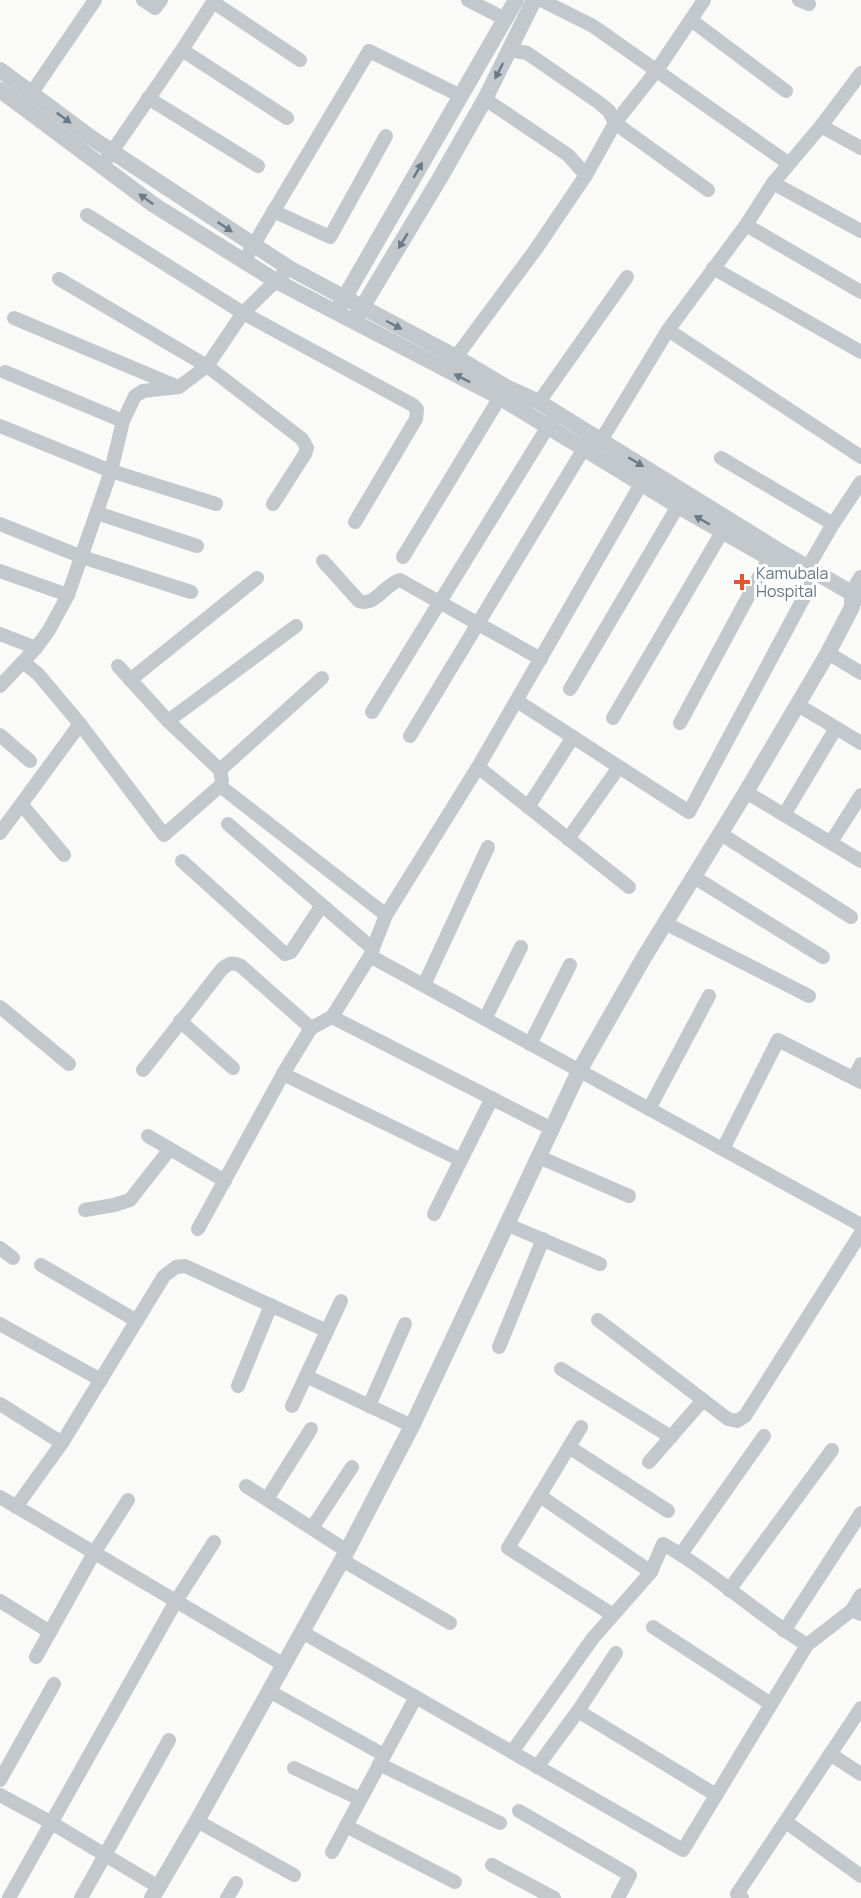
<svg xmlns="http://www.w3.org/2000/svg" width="861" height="1898" font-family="Manrope,sans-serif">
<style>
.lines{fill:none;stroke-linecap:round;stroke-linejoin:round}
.minor{stroke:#c3c8cc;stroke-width:14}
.tertiary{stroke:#c3c8cc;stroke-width:16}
.oneway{fill:#6a7a87}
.poi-dot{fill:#e4572e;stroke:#fff;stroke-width:2}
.labels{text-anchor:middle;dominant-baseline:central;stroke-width:6;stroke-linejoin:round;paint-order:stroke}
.poi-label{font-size:16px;fill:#657683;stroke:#fff;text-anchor:start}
</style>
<rect width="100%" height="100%" fill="#fafaf8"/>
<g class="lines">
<g class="minor">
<polyline points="143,0 155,8 161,0"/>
<polyline points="468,0 505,19"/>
<polyline points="541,0 593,26 788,163"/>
<polyline points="799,0 809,4"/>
<polyline points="691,20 786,91"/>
<polyline points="182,50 287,118"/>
<polyline points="510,50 527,53 598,102 609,111 615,123 708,190"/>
<polyline points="31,94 95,0"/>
<polyline points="148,98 258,166"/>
<polyline points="485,99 568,155 586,175"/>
<polyline points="821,126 861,148"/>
<polyline points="102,166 182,50 213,2 300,60"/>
<polyline points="773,183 861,231"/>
<polyline points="273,211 330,237 386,136"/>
<polyline points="87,215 243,313 413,405 417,409 416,419 355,522"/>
<polyline points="746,225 861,292"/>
<polyline points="244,261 369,51 461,96"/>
<polyline points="713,268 861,352"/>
<polyline points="59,279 207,366 302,439 307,448 305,454 273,504"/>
<polyline points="14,318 178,387"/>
<polyline points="668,330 861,457"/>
<polyline points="456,357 536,249 586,175 615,123 657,70 704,0"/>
<polyline points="5,372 123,421"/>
<polyline points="539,402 627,277"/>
<polyline points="0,426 111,471 216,504"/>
<polyline points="597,447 668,330 746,225 773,183 821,126 861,73"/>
<polyline points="721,458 833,524"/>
<polyline points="97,513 197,546"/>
<polyline points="0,524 82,557 191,592"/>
<polyline points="403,557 505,389"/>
<path d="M323,561L359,601C375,607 385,584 400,580L541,659"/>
<polyline points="808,567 833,524 861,482"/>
<polyline points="0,571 68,595"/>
<polyline points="0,634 36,648"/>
<polyline points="828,653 861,673"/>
<polyline points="23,662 38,674 80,724 164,835 220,786"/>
<polyline points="118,666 168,721 220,770 222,781 220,786 386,915"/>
<polyline points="130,680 257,578"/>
<polyline points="0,686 36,648 49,630 68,595 111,471 123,421 135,396 143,391 179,387 207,366 243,313 289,268"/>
<polyline points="570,689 678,506"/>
<polyline points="517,701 689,812 817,573"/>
<polyline points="798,705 861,743"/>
<polyline points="372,712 552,420"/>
<polyline points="613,718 722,532"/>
<polyline points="168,721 296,626"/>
<polyline points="680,723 769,558"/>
<polyline points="0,735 30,761"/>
<polyline points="410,736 589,440"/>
<polyline points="478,767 629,887"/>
<polyline points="220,770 322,678"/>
<polyline points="746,792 861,861"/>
<polyline points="22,805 64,855"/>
<polyline points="528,807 573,737"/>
<polyline points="784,815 836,728"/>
<polyline points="228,824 373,949"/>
<polyline points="0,833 80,724"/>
<polyline points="721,834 851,917"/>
<polyline points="568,839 619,767"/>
<polyline points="831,842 861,795"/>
<polyline points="182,861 285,954 291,952 322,905"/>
<polyline points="694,877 823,957"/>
<polyline points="665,923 809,996"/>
<polyline points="370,956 861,1225"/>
<polyline points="424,985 488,847"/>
<polyline points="0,1007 69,1064"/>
<polyline points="332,1017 552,1129"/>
<polyline points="485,1019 521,947"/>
<polyline points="180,1021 233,1068"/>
<polyline points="530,1044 570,965"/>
<path d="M143,1070L222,969C229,963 233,962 241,966L311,1028"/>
<polyline points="283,1074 461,1160"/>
<polyline points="854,1078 861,1064"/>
<polyline points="649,1109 709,996"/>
<polyline points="148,1136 225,1181"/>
<polyline points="723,1149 778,1040 861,1082"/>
<polyline points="539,1157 629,1196"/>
<polyline points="85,1210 114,1205 130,1200 170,1149"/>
<polyline points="434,1214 492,1098"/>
<polyline points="508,1225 600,1264"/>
<polyline points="198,1229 283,1074 311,1028 332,1017 370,956 386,915 478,767 641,484"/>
<polyline points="0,1248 13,1258"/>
<polyline points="41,1265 137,1321"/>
<polyline points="598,1320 728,1419 737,1421 745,1416 861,1233"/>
<polyline points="0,1324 101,1380"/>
<polyline points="499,1347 543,1239"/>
<polyline points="561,1369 671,1437"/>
<polyline points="306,1376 412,1426"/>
<polyline points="238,1386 271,1305"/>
<polyline points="0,1404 62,1443"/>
<polyline points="292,1406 341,1301"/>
<polyline points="369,1406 405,1324"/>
<polyline points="581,1427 508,1548 613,1615"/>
<polyline points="569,1447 668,1511"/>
<polyline points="649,1462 703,1400"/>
<polyline points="246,1486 347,1551"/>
<polyline points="540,1496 651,1572"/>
<polyline points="0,1497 284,1665"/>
<polyline points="267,1499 311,1429"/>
<polyline points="16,1507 62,1443 164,1276 176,1267 185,1266 327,1331"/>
<polyline points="312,1528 352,1467"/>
<polyline points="681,1554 764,1436"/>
<polyline points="342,1560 450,1623"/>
<polyline points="729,1590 832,1450"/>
<polyline points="0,1601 50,1632"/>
<polyline points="852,1610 861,1595"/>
<polyline points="653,1627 771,1704"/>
<polyline points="784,1631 861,1513"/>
<polyline points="302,1632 683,1850 807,1645 852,1610 861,1614"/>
<polyline points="36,1657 94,1553 128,1500"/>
<polyline points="269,1691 384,1755"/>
<polyline points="578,1711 716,1795"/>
<path d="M512,1752L593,1638L651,1572L663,1544C714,1573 757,1614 807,1645"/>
<polyline points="830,1754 861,1774"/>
<polyline points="379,1764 500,1823"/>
<polyline points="537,1767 578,1711 616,1653"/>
<polyline points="294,1768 360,1799"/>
<polyline points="0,1780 54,1684"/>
<polyline points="0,1795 50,1822 157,1886"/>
<polyline points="519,1811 630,1875 618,1898"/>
<polyline points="197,1821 294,1875"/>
<polyline points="786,1822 861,1876"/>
<polyline points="346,1826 455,1882"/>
<polyline points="332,1852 416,1697"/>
<polyline points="492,1865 554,1898"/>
<polyline points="9,1898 176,1601 214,1542"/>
<polyline points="81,1898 169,1740"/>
<polyline points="227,1898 236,1883"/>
<polyline points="742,1898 737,1894 861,1708"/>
</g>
<g class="tertiary">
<polyline points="0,70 90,137 289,268 456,357 506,387 539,402 781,552 860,598"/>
<polyline points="0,90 154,205 276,281 499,397 678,506 794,572"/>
<polyline points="338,309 516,0"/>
<polyline points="357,316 440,178 485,99 534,0"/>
<polyline points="152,1898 197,1821 347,1551 412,1426 579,1071 643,959 746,792 828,653 852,607 852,593 861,578"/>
</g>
</g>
<defs><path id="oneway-solid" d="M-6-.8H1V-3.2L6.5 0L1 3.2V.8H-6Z" transform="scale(1.5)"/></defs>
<g class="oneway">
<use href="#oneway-solid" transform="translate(499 71) rotate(117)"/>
<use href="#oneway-solid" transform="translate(64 118) rotate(36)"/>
<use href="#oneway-solid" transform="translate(418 170) rotate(-60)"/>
<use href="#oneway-solid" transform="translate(146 199) rotate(-144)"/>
<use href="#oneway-solid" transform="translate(225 227) rotate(34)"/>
<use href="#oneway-solid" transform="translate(403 241) rotate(121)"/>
<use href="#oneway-solid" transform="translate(394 325) rotate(28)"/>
<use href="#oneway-solid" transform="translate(462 378) rotate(-153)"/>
<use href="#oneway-solid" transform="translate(636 462) rotate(31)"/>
<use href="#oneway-solid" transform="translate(702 520) rotate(-150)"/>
</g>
<path class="poi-dot" d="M739 573h6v6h6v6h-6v6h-6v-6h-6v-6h6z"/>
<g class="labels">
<g class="poi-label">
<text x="756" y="573">Kamubala<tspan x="756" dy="18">Hospital</tspan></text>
</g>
</g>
</svg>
